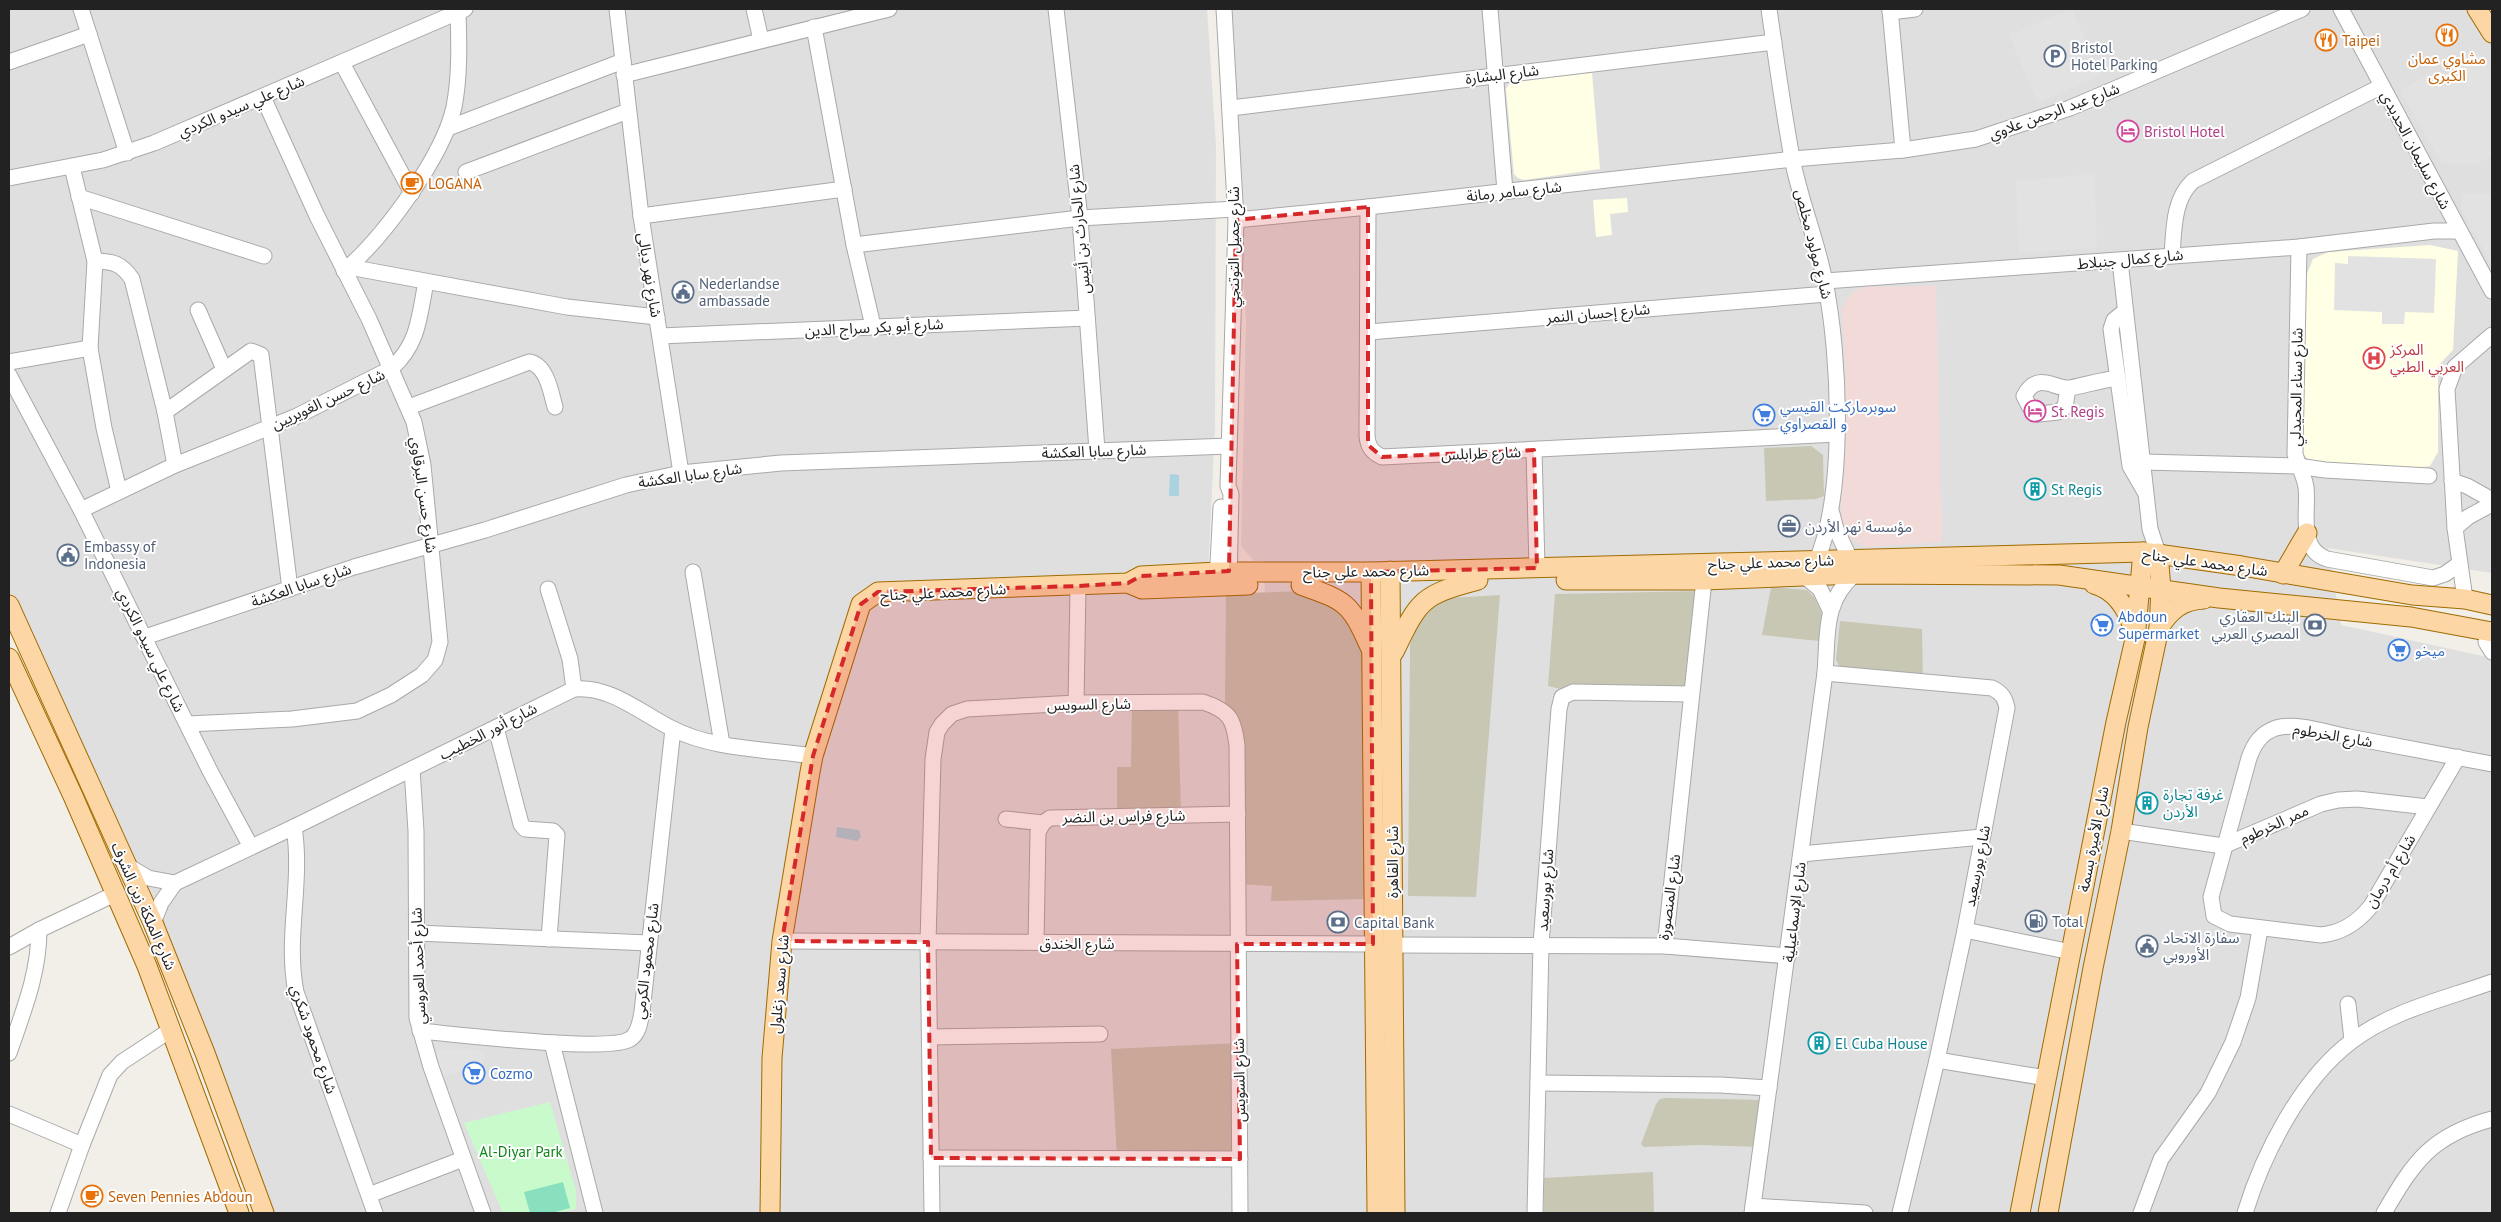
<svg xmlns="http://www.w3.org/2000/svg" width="2501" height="1222" font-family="'PT Sans','Noto Sans Arabic',sans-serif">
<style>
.residential{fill:#e0dfdf}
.commercial{fill:#f2dad9}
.education{fill:#ffffe5}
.construction{fill:#c7c7b4}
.park{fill:#c8facc}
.pitch{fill:#88e0be}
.parking{fill:#e2e2e2}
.water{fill:#aad3df}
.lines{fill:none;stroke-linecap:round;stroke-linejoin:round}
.minor-casing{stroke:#a9a9a9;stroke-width:17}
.major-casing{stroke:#a06b00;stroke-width:21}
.minor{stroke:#fff;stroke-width:15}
.major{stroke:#fcd6a4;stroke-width:19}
.marked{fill:#d62828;fill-opacity:0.2;stroke:#d62828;stroke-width:4;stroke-dasharray:10 6;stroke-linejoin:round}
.labels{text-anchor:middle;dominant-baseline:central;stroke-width:4;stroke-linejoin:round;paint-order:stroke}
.food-label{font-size:15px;fill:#c56008;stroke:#fff;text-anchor:start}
.service-label{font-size:15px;fill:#4e5e75;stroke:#fff;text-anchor:start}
.street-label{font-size:15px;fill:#222;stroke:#fff}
.hotel-label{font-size:15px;fill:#b23c85;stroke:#fff;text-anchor:start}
.health-label{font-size:15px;fill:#be3a42;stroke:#fff;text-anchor:start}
.shop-label{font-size:15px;fill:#366cbe;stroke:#fff;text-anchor:start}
.culture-label{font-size:15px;fill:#0d838f;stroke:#fff;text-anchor:start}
.park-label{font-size:15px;fill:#0c8416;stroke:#fff}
</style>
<rect width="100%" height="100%" fill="#f2efe9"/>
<polygon class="residential" points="9,9 1207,9 1216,146 1215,426 1207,595 1265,592 1263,561 1254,561 1241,546 1246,320 1224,9 2471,9 2492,46 2492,573 2328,548 2341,625 2492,658 2492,1213 274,1213 184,974 108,809 9,604"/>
<polygon class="commercial" points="1936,286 1942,542 1866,547 1846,536 1841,513 1845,364 1842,310 1849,296 1862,287"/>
<g class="education">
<polygon points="1592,73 1600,169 1524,180 1518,178 1514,174 1506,89 1509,84 1517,81"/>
<polygon points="1627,198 1628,212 1610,214 1612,235 1596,237 1593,200"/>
<polygon points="2430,245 2458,251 2453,350 2438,366 2438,452 2430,466 2418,468 2311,462 2304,455 2301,446 2307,274 2313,259 2328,252"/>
</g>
<g class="construction">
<polygon points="1811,446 1823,455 1824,496 1816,499 1766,501 1764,448"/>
<polygon points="1771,587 1807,590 1814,597 1822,614 1819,641 1762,635"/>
<polygon points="1301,591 1338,611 1352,627 1363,650 1366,899 1271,901 1272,886 1237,884 1235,729 1221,708 1225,702 1226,594"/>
<polygon points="1703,591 1691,694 1573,692 1548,686 1555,594"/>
<polygon points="1500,595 1476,897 1408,896 1410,645 1415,630 1421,621 1432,609 1450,598"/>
<polygon points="1840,621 1922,629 1923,682 1844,675 1836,660"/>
<polygon points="1178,702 1181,815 1117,816 1117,767 1131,767 1132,703"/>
<polygon points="1238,1043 1240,1159 1117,1158 1111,1049"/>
<polygon points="1666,1098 1767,1100 1760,1147 1700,1145 1644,1147 1641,1144 1656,1104 1660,1099"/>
<polygon points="1653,1172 1654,1212 1544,1213 1544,1178"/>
</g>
<polygon class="park" points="550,1102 576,1191 576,1209 559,1213 503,1213 464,1123"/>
<polygon class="pitch" points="563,1182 570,1208 551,1213 530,1213 524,1192"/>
<g class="parking">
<polygon points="2070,9 2072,9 2100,76 2038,103 2009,35"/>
<polygon points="2480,54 2492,75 2492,155 2476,165 2441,163 2400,90 2431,73 2436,80"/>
<polygon points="2094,174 2097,248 2019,253 2016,181"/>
<polygon points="2463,193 2492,194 2492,266 2461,207"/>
<polygon points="2348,256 2436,259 2434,313 2405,312 2404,324 2382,324 2382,312 2334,310 2335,263 2348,264"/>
<polygon points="443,1049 483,1050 485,1061 440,1079 435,1060 436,1052"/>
</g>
<g class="water">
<polygon points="1170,474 1179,475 1179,496 1169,496"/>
<polygon points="837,827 859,830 861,837 857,841 836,837"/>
</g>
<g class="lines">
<g class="minor-casing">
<g id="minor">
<polyline points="81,9 127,153"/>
<polyline points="617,9 641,216 681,473"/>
<polyline points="754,9 761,40"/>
<polyline points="1056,9 1080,218 1097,450"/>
<polyline points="1224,9 1236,220 1228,486 1231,494 1229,583"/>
<polyline points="1490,9 1505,191"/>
<path d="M1769,9C1776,58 1783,109 1792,158C1800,200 1817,240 1825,282C1840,355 1846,494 1816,562"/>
<polyline points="1890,9 1903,150"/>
<polyline points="2341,9 2492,291"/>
<polyline points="1890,12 1915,9"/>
<polyline points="814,27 854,245 873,326"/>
<polyline points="9,62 89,34"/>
<polyline points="342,63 412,193"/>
<polyline points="624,75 889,9"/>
<polyline points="1231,108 1774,42"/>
<polyline points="448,128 623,61"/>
<polyline points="72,167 95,261 90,348 104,428 119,491"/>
<polyline points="466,172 628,111"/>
<polyline points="9,178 103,160 154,143 465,9"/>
<polyline points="79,197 264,256"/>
<path d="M1368,207L1367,436C1368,447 1372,452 1382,457L1837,434"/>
<polyline points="641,216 844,189"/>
<polyline points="1236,220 1368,207 1793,159 1903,150 1976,139 2070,108 2302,9"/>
<polyline points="854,245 1080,218 1235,209"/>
<path d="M2299,247L2295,454C2298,465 2304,475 2306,487C2309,511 2297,549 2327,559L2433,578L2445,574L2459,564"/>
<path d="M2172,255C2174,230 2173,199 2193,181L2382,86"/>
<path d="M95,261C113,261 122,264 132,279L165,412L175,465"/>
<polyline points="2120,261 2150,529 2158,553"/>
<polyline points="349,267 567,307 657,317"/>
<path d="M344,271C383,238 443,157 454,107C460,76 459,43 458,12"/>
<polyline points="1825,281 2299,247 2434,231 2459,231"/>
<polyline points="198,310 224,369"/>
<polyline points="2124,312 2114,320 2111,329 2130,466 2145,492"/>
<polyline points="1369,332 1827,294"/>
<polyline points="660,336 1087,318"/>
<polyline points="9,362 90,348"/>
<polyline points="9,375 81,510 210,771 251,847"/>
<path d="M2068,388L2065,407L2058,412L2039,414L2029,406L2024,396C2038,370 2055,390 2070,388C2086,385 2101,380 2118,378"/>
<path d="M409,407L529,362C547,365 551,393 555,407"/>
<polyline points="165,412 251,351 261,355 290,589"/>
<polyline points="1534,450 1537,568"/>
<polyline points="2143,462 2298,466 2325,470 2429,476"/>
<polyline points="2452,481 2467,486 2492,500"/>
<path d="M81,510L175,465L295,417L392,368C419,343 419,317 426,282"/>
<polyline points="1832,514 1836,529 1850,559"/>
<polyline points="2455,528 2468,517 2492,504"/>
<polyline points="693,572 722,744"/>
<polyline points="1803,575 1820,589 1830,610"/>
<polyline points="1217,582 1221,507"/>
<polyline points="548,589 570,659 574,689"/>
<polyline points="2465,599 2455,528 2447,389 2455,367 2492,335"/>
<polyline points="145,637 354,567 485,530 626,485 681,473 781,463 1229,446"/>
<polyline points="2486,642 2492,652"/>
<path d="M1825,673L1992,688C2002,693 2005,698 2007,708L1965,930L1937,1060L1900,1213"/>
<polyline points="1076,703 1078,586"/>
<polyline points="188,724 292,719 357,711 391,695 422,675 435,660 440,642 423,465 414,422 369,319 317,216 263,97"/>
<polyline points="496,728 521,824 525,829 553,831 557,835 549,939"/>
<path d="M2458,757L2371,906C2358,922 2343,933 2321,935L2230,924L2214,916L2211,897L2249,758C2254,744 2261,733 2276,728C2298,722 2327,733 2349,737C2397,746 2444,755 2492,764"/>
<polyline points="412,769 416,831 417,1018 431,1067 483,1213"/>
<polyline points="1006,819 1043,823"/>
<path d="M294,827C303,883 285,937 296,992L375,1213"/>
<polyline points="2121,831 2223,846 2321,804 2338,800 2357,799 2428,807"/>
<polyline points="1801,854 1982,837"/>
<polyline points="128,866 148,878 175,883"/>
<path d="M153,923L161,903L175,883L294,827L574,689C609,685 641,713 671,728C713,750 767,749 813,756"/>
<polyline points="1965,930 2071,952"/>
<polyline points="417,933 649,943"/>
<polyline points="782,941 1373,944"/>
<polyline points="1036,942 1038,832 1043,823 1050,818 1238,814"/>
<polyline points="1393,945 1665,946 1704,580"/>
<polyline points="1665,946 1788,956"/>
<polyline points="9,947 39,930 117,893"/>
<polyline points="2348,1004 2352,1040"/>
<path d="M420,1031C453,1034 610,1053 630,1039C639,1034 640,1021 642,1012L673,729"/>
<polyline points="931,1037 1100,1034"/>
<polyline points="552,1043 595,1213"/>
<path d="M9,1053C23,1012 39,974 39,930"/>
<polyline points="1937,1060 2046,1078"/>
<polyline points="1538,1083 1720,1085 1769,1088"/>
<polyline points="9,1114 82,1145"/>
<polyline points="931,1158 1240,1159"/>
<polyline points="369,1195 463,1159"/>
<polyline points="1753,1206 1865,1213"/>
<polyline points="58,1213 82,1145 110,1075 122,1062 172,1029"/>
<path d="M932,1213L928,942L933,759L937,732L942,724L952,714L967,709L1076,703L1203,702C1230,711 1234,719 1237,746L1240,1213"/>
<polyline points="1535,1213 1541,944 1559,709 1562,697 1573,692 1691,694"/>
<path d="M1752,1213L1825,673C1828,635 1823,601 1855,574"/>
<polyline points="2141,1213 2161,1159 2208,1093 2233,1042 2248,998 2260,929"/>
<path d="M2245,1213C2263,1154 2301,1079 2352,1041C2393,1010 2445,999 2492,982"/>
<path d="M2384,1213C2414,1161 2432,1135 2492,1119"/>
</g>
</g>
<g class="major-casing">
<g id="major">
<polyline points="2477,9 2492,33"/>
<polyline points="1390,571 1395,1213"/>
<polyline points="1371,572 1377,1213"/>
<polyline points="2283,574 2307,533"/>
<polyline points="1566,580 1704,580 1855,574 2059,575 2219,598 2411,617 2492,632"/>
<polyline points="1128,583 1142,589 1248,585"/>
<path d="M2094,584C2116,590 2128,610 2134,631"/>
<path d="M1301,585C1346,601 1350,602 1370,647"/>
<polyline points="9,605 153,923 205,1053 264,1213"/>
<path d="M2159,628C2170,610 2182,600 2204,599"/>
<path d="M1394,652C1419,600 1421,595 1478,580"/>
<polyline points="9,658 73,796 147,966 239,1213"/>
<polyline points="770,1213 772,1058 782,941 810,772 813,756 861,604 878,592 1128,583 1141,576 1217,572 1371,572 2143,552 2242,566 2412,595 2465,599 2492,605"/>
<polyline points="2020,1213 2116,722 2135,639 2143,552"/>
<polyline points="2048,1213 2093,968 2121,831 2138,727 2159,628 2161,589 2158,553"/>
</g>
</g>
<use href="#minor" class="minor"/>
<use href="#major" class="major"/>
</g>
<path class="marked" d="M1368,207V445L1382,457L1534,450L1537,568L1371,572L1373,944H1237L1240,1159L931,1158L928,942L782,941L813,756L861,604L878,592L1078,586L1128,583L1141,576L1229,571L1236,220Z"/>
<defs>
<g id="restaurant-ring" transform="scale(1.125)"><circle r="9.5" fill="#fff" stroke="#e8710a" stroke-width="1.5"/><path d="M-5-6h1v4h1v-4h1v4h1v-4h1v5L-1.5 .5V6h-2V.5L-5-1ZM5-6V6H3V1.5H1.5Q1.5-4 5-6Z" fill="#e8710a"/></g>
<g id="parking-ring" transform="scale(1.125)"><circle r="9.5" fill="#fff" stroke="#5c6f8a" stroke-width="1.5"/><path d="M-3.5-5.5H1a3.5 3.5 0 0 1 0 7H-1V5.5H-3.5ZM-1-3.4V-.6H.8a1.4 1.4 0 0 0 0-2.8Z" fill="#5c6f8a"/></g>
<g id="hotel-ring" transform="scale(1.125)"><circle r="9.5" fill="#fff" stroke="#d1479c" stroke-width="1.5"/><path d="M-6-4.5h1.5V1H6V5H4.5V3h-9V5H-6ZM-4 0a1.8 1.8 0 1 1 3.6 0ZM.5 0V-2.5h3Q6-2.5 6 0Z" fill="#d1479c"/></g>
<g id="cafe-ring" transform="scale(1.125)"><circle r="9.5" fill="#fff" stroke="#e8710a" stroke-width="1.5"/><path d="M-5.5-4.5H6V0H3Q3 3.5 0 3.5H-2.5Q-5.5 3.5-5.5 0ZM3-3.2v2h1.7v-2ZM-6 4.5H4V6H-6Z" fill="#e8710a"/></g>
<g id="civic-ring" transform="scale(1.125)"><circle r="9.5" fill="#fff" stroke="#5c6f8a" stroke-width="1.5"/><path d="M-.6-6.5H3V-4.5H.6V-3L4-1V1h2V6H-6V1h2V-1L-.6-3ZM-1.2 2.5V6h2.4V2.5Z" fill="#5c6f8a"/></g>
<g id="hospital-ring" transform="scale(1.125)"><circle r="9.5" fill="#fff" stroke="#e0444e" stroke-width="1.5"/><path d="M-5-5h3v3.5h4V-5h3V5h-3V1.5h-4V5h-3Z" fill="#e0444e"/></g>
<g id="supermarket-ring" transform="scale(1.125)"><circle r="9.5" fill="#fff" stroke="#3f7fe0" stroke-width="1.5"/><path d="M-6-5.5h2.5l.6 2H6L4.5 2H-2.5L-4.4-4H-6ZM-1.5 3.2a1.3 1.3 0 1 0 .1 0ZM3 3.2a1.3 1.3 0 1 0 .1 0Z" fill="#3f7fe0"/></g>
<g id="building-ring" transform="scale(1.125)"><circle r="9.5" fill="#fff" stroke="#0f9aa8" stroke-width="1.5"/><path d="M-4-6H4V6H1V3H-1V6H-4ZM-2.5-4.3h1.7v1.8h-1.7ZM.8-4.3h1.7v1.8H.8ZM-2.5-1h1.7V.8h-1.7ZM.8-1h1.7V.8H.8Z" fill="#0f9aa8"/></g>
<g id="office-ring" transform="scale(1.125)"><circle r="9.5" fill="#fff" stroke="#5c6f8a" stroke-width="1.5"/><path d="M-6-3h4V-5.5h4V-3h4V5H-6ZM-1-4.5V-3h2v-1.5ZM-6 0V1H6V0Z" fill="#5c6f8a"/></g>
<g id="bank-ring" transform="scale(1.125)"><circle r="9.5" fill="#fff" stroke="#5c6f8a" stroke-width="1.5"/><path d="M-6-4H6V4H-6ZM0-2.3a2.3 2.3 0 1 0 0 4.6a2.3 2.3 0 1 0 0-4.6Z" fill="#5c6f8a"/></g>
<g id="fuel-ring" transform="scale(1.125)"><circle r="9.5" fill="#fff" stroke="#5c6f8a" stroke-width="1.5"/><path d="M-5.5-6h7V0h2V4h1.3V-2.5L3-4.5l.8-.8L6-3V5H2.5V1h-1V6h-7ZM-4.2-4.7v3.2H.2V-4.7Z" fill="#5c6f8a"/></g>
</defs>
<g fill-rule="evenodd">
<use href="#restaurant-ring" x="2447" y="35"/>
<use href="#restaurant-ring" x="2326" y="40"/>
<use href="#parking-ring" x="2055" y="56"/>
<use href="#hotel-ring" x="2128" y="131"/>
<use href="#cafe-ring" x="412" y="183"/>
<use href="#civic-ring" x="683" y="292"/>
<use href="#hospital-ring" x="2374" y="358"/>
<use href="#hotel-ring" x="2035" y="411"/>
<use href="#supermarket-ring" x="1764" y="415"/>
<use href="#building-ring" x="2035" y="489"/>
<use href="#office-ring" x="1789" y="526"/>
<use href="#civic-ring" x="68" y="555"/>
<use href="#supermarket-ring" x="2102" y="625"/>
<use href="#bank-ring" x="2315" y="625"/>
<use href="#supermarket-ring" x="2399" y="650"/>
<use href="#building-ring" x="2147" y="803"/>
<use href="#fuel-ring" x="2036" y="921"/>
<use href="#bank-ring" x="1338" y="922"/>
<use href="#civic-ring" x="2147" y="946"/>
<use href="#building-ring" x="1819" y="1043"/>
<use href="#supermarket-ring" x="474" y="1073"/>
<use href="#cafe-ring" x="92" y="1196"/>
</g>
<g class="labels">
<g class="food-label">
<text x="2342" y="40">Taipei</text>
<text x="2447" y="58" text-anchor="middle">مشاوي عمان<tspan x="2447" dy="17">الكبرى</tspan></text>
<text x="428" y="183">LOGANA</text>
<text x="108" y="1196">Seven Pennies Abdoun</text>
</g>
<g class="service-label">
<text x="2071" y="47">Bristol<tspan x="2071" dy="17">Hotel Parking</tspan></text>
<text x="699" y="283">Nederlandse<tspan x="699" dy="17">ambassade</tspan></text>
<text x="1805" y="526">مؤسسة نهر الأردن</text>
<text x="84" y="546">Embassy of<tspan x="84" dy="17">Indonesia</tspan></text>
<text x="2299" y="616" text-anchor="end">البنك العقاري<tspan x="2299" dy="17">المصري العربي</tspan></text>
<text x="2052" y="921">Total</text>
<text x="1354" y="922">Capital Bank</text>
<text x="2163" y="937">سفارة الاتحاد<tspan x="2163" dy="17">الأوروبي</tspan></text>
</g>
<g class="street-label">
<text transform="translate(1502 74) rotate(-7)">شارع البشارة</text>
<text transform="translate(241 106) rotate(-23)">شارع علي سيدو الكردي</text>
<text transform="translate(2054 111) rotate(-20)">شارع عبد الرحمن علاوي</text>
<text transform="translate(2416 150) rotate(62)">شارع سليمان الحديدي</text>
<text transform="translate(1514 191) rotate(-6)">شارع سامر رمانة</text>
<text transform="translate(1079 229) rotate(-95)">شارع الحارث بن أنيس</text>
<text transform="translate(1814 244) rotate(76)">شارع مولود مخلص</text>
<text transform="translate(1233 247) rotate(-90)">شارع جميل التوتنجي</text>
<text transform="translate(2130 259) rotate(-5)">شارع كمال جنبلاط</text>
<text transform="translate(650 275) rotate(81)">شارع نهر ديالى</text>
<text transform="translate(1598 313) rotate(-5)">شارع إحسان النمر</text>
<text transform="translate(874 327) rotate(-3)">شارع أبو بكر سراج الدين</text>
<text transform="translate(2296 387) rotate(-89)">شارع سناء المحيدلي</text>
<text transform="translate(328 399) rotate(-25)">شارع حسن الغويريين</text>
<text transform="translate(1094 451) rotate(-2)">شارع سابا العكشة</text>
<text transform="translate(1481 453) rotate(-2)">شارع طرابلس</text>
<text transform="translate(690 475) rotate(-8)">شارع سابا العكشة</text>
<text transform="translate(424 495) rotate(82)">شارع حسن البرقاوي</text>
<text transform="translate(1771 562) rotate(-2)">شارع محمد علي جناح</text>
<text transform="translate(2205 562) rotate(8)">شارع محمد علي جناح</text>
<text transform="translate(1366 571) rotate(-1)">شارع محمد علي جناح</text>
<text transform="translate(301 585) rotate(-19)">شارع سابا العكشة</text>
<text transform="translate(943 592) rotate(-3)">شارع محمد علي جناح</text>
<text transform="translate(151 650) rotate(64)">شارع علي سيدو الكردي</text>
<text transform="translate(1089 704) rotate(-1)">شارع السويس</text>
<text transform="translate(488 731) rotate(-27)">شارع أنور الخطيب</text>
<text transform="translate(2333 735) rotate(10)">شارع الخرطوم</text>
<text transform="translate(1124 816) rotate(-1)">شارع فراس بن النضر</text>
<text transform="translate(2274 824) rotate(-24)">ممر الخرطوم</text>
<text transform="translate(2093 839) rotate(-79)">شارع الأميرة بسمة</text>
<text transform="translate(1392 862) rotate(-90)">شارع القاهرة</text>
<text transform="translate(1977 866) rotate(-79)">شارع بورسعيد</text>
<text transform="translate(2390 871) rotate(-59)">شارع أم درمان</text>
<text transform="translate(1545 890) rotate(-86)">شارع بورسعيد</text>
<text transform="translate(1669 897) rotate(-82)">شارع المنصورة</text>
<text transform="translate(144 906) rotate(66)">شارع الملكة زين الشرف</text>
<text transform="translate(1794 912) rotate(-83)">شارع الإسماعيلية</text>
<text x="1077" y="943">شارع الخندق</text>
<text transform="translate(646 961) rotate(-83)">شارع محمود الكرمي</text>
<text transform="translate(418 966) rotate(-92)">شارع أحمد العروسي</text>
<text transform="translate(779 984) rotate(-85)">شارع سعد زغلول</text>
<text transform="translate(314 1039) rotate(71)">شارع محمود شكري</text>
<text transform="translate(1239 1080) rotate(-91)">شارع السويس</text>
</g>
<g class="hotel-label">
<text x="2144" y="131">Bristol Hotel</text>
<text x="2051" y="411">St. Regis</text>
</g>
<g class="health-label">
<text x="2390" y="349">المركز<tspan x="2390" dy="17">العربي الطبي</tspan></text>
</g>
<g class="shop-label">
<text x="1780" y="406">سوبرماركت القيسي<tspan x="1780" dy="17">و القصراوي</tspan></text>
<text x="2118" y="616">Abdoun<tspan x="2118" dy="17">Supermarket</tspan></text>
<text x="2415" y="650">ميخو</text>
<text x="490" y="1073">Cozmo</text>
</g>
<g class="culture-label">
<text x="2051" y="489">St Regis</text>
<text x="2163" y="794">غرفة تجارة<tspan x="2163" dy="17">الأردن</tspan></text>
<text x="1835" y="1043">El Cuba House</text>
</g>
<g class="park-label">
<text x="521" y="1151">Al-Diyar Park</text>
</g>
</g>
<rect width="2501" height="1222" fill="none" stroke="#222222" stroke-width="20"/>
</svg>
